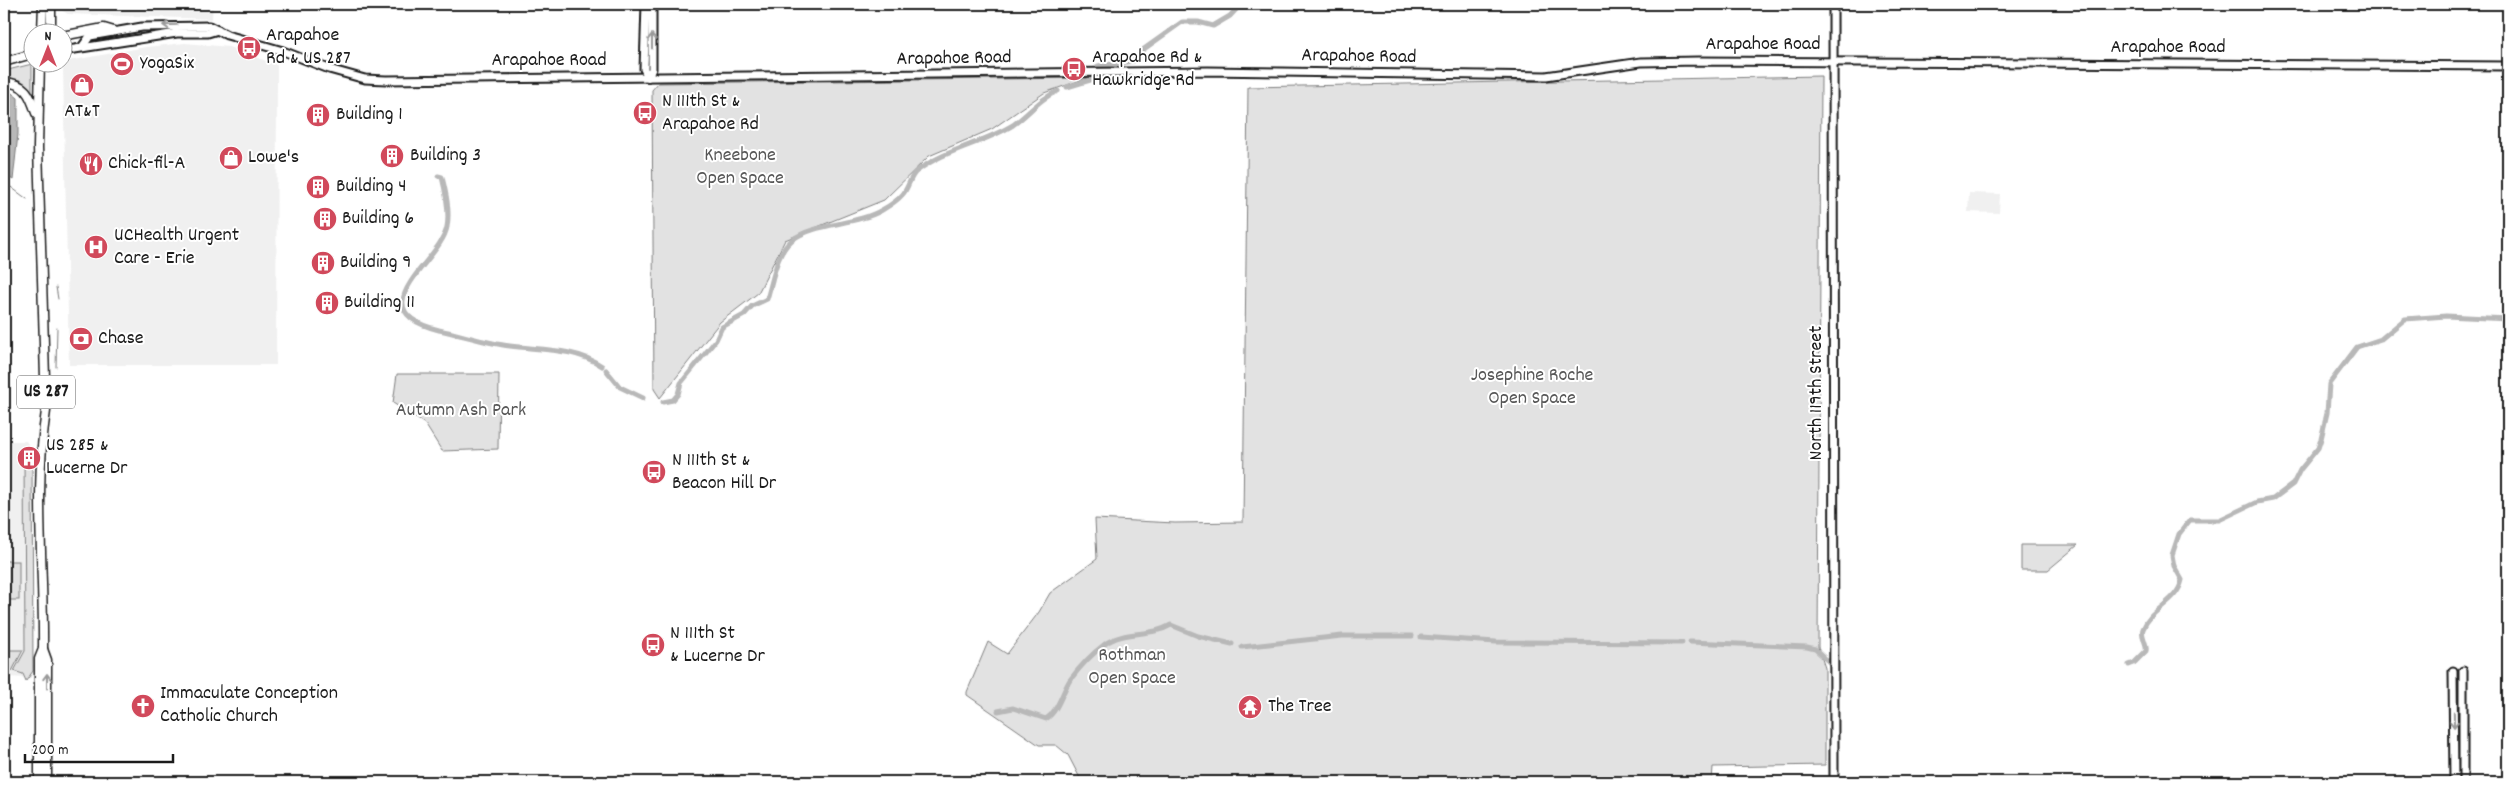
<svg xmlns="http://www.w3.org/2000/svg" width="2512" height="786" font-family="Dekko,sans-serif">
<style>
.built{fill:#f0f0f0}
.green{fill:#e2e2e2;stroke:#7f7f7f}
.water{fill:#b8b8b8;stroke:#7a7a7a}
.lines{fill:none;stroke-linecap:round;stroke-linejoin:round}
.stream{stroke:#7a7a7a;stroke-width:1}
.canal{stroke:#b8b8b8;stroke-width:5}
.secondary-casing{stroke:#1c1c1c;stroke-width:11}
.primary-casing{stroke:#1c1c1c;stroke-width:11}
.secondary{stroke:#fff;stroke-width:7}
.primary{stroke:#fff;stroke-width:8}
.oneway{stroke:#999}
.labels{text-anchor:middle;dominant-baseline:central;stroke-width:4;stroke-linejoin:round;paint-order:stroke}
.shield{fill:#fff;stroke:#606060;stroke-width:1}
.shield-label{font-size:19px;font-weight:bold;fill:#1c1c1c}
.poi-label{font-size:20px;fill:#1c1c1c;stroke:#fff;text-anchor:start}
.street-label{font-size:20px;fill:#1c1c1c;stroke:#fff}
.park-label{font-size:20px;fill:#575757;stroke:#fff}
</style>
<rect width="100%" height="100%" fill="#fff"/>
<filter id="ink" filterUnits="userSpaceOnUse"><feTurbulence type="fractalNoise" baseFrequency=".02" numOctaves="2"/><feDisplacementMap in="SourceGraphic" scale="10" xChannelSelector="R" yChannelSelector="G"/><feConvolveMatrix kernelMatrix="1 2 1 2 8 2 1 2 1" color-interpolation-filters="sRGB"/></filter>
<g filter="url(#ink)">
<g class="built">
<polygon points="61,4 213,4 212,19 68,14 61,10"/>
<polygon points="185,43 229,47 277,65 276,365 69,365 63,66 68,61 146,47"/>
<polygon points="1969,193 2000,194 1999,213 1968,212"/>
<polygon points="4,441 26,441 32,450 33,671 31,678 4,677"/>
<polygon points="67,775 141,776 143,782 66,782"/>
</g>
<g class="green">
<polygon points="32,64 32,93 20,82 4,80 4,71"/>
<polygon points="1821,76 1818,647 1825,668 1825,765 1713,767 1712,782 1082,782 1068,755 1056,745 1039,745 967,695 967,692 988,642 1007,654 1039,612 1050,593 1097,559 1095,519 1175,523 1243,522 1248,87"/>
<polygon points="1087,78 1044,93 992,129 929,156 884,200 785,240 758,293 720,322 660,398 654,389 652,90 658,83"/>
<polygon points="397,374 499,374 498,449 442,451 425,424 393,403"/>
<polygon points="24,456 30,456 28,460 32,461 33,671 26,681 23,674 14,671 25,651"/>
<polygon points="2021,545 2078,545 2048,570 2021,570"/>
<rect x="4" y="561" width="15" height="39"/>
<polygon points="4,650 23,650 12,671 4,671"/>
</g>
<polygon class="water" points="4,90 8,90 18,98 18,134 13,180 4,174"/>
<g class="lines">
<g class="stream">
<polyline points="2507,44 2508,45"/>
<polyline points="4,182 27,199"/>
<polyline points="56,287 58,299"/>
<polyline points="56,367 57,328"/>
</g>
<g class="canal">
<polyline points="1096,70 1098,66 1134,61 1144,49 1182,22 1198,22 1213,26 1230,16 1241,4"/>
<polyline points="1067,87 1097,78"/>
<path d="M438,176L442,177C446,193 450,211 447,227C441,261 356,310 439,330C463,335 486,343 510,346C541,350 575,348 602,366"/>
<polyline points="606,370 620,387 643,398"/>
<path d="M663,402L673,400L678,394L681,383L716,340L722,327L744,315L752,306L767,299C773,280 776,253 792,240C813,223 857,225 882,210C889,206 898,200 903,194C909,187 910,176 917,171C946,149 982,144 1013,125C1029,114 1040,98 1058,91"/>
<polyline points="1421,637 1496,642 1682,643"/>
<polyline points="1690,642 1807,647 1815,649 1830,663"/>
<polyline points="1242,647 1342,636 1412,636"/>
<path d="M2129,665L2134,663L2146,651C2148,643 2140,637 2143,629C2151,608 2177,603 2182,580L2174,566L2172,555L2179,534L2190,520H2219L2257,502L2273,499L2293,484L2300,470L2318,448L2321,439L2327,413L2329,384L2357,347L2381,339L2405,319L2446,316L2508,319"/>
<path d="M998,711L1013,708L1046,719C1059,710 1062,692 1070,680C1079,668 1093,653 1105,644C1124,630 1151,637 1171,625L1198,636L1232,644"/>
</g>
<g class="secondary-casing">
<g id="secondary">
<polyline points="646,4 644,69 648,77"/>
<polyline points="1833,4 1834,782"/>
<polyline points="82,47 90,36 142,27 209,26 227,35 283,51 329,69 365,79 386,80 1208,71 1546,76 1641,62 1698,61 2508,66"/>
<polyline points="62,51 177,33 208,33 218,30"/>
<polyline points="648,77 652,69 652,4"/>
<polyline points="2453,671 2454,782"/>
<polyline points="2463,782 2463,671"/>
</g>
</g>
<g class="primary-casing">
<g id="primary">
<polyline points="51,4 51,26 54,32"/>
<polyline points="42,32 43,4"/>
<polyline points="62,36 104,28 114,31"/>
<polyline points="4,62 32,54"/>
<path d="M40,62L38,147L46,411C34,489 44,570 43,649L47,660V782"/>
<path d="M4,82C25,83 30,94 36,113"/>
<polyline points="39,782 39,659 43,649"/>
</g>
</g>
<use href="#secondary" class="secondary"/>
<use href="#primary" class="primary"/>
</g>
<defs><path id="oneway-shaft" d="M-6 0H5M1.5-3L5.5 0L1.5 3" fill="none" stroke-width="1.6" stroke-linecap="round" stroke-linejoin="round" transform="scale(1.25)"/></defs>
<g class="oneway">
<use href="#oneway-shaft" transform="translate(170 25) rotate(178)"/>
<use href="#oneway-shaft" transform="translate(652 41) rotate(-90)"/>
<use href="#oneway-shaft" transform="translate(47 681) rotate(-90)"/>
<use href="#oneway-shaft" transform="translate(2454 720) rotate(89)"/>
</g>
</g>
<defs>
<g id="bus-disc" transform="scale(1.25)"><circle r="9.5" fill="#d1495b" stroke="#fff"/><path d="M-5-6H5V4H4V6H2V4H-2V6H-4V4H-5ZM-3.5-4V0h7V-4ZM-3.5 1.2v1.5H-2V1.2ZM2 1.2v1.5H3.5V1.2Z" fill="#fff"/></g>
<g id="stadium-disc" transform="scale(1.25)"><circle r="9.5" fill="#d1495b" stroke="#fff"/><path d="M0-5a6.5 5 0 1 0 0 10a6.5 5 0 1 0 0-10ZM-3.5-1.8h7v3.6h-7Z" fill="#fff"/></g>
<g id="shop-disc" transform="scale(1.25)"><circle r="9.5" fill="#d1495b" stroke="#fff"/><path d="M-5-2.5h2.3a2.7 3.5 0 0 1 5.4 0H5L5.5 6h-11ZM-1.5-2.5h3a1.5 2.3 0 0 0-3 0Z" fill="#fff"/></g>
<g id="building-disc" transform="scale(1.25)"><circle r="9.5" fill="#d1495b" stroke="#fff"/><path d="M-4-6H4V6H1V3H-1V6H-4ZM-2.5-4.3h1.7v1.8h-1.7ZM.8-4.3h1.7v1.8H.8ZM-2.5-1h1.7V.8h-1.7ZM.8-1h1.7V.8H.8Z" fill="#fff"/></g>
<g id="restaurant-disc" transform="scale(1.25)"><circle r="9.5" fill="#d1495b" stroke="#fff"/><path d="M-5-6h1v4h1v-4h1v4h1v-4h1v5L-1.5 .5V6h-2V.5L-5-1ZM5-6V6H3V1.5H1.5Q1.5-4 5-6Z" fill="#fff"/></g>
<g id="hospital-disc" transform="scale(1.25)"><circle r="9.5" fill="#d1495b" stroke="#fff"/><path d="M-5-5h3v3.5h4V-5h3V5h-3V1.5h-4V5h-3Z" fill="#fff"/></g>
<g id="bank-disc" transform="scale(1.25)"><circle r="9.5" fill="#d1495b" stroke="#fff"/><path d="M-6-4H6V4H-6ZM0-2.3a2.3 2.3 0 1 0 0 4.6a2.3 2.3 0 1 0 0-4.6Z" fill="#fff"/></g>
<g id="church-disc" transform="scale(1.25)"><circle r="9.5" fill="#d1495b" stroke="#fff"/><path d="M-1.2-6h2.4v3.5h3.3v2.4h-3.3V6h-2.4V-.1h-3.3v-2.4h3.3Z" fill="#fff"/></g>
<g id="temple-disc" transform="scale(1.25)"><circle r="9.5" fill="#d1495b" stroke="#fff"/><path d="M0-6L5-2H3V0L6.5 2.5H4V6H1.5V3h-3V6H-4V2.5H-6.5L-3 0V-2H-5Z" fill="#fff"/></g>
</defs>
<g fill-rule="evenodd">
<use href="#bus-disc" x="249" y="48"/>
<use href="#stadium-disc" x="122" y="64"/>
<use href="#bus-disc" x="1074" y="69"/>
<use href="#shop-disc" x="82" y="85"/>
<use href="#bus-disc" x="645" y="113"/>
<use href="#building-disc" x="318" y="115"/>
<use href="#building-disc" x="392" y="156"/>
<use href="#shop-disc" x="231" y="158"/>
<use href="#restaurant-disc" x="91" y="164"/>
<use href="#building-disc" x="318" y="187"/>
<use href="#building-disc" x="325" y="219"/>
<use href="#hospital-disc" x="96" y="247"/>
<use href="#building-disc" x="323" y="263"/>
<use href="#building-disc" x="327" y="303"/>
<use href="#bank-disc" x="81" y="339"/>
<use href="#building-disc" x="29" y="458"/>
<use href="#bus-disc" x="654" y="472"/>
<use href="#bus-disc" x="653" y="645"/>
<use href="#church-disc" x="143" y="706"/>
<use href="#temple-disc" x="1250" y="707"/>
</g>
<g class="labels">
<rect class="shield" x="17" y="375.5" width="58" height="33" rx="4"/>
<g class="shield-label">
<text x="46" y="392">US 287</text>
</g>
<g class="poi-label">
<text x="266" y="36">Arapahoe<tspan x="266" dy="23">Rd &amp; US 287</tspan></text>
<text x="1092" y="58">Arapahoe Rd &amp;<tspan x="1092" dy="23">Hawkridge Rd</tspan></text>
<text x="140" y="64">YogaSix</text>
<text x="662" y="102">N 111th St &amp;<tspan x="662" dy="23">Arapahoe Rd</tspan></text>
<text x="82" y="112" text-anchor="middle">AT&amp;T</text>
<text x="336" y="115">Building 1</text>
<text x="410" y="156">Building 3</text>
<text x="248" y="158">Lowe's</text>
<text x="108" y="164">Chick-fil-A</text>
<text x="336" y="187">Building 4</text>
<text x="342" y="219">Building 6</text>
<text x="114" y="236">UCHealth Urgent<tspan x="114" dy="23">Care - Erie</tspan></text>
<text x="340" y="263">Building 9</text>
<text x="344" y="303">Building 11</text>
<text x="98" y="339">Chase</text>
<text x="46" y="446">US 285 &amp;<tspan x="46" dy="23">Lucerne Dr</tspan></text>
<text x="672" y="461">N 111th St &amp;<tspan x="672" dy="23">Beacon Hill Dr</tspan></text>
<text x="670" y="634">N 111th St<tspan x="670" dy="23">&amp; Lucerne Dr</tspan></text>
<text x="160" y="694">Immaculate Conception<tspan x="160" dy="23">Catholic Church</tspan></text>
<text x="1268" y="707">The Tree</text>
</g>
<g class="street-label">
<text x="1763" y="45">Arapahoe Road</text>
<text x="2168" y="48">Arapahoe Road</text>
<text transform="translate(1359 57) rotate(1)">Arapahoe Road</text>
<text transform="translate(954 59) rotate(-1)">Arapahoe Road</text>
<text x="549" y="61">Arapahoe Road</text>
<text transform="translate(1817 393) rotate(-90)">North 119th Street</text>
</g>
<g class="park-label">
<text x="740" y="156">Kneebone<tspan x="740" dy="23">Open Space</tspan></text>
<text x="1532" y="376">Josephine Roche<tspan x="1532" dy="23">Open Space</tspan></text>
<text x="461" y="411">Autumn Ash Park</text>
<text x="1132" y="656">Rothman<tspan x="1132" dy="23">Open Space</tspan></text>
</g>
</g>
<rect width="2512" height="786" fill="none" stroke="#fff" stroke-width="20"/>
<rect x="10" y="10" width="2492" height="766" fill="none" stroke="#1c1c1c" stroke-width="2" filter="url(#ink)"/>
<g transform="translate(48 48)"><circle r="24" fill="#ffffff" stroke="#a4a4a4"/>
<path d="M0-4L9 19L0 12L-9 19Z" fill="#d1495b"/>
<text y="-8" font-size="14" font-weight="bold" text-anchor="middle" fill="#1c1c1c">N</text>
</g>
<path d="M25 754v8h148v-8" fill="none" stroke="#1c1c1c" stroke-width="2.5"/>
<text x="32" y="754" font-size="15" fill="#1c1c1c" stroke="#ffffff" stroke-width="4" paint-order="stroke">200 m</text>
</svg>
